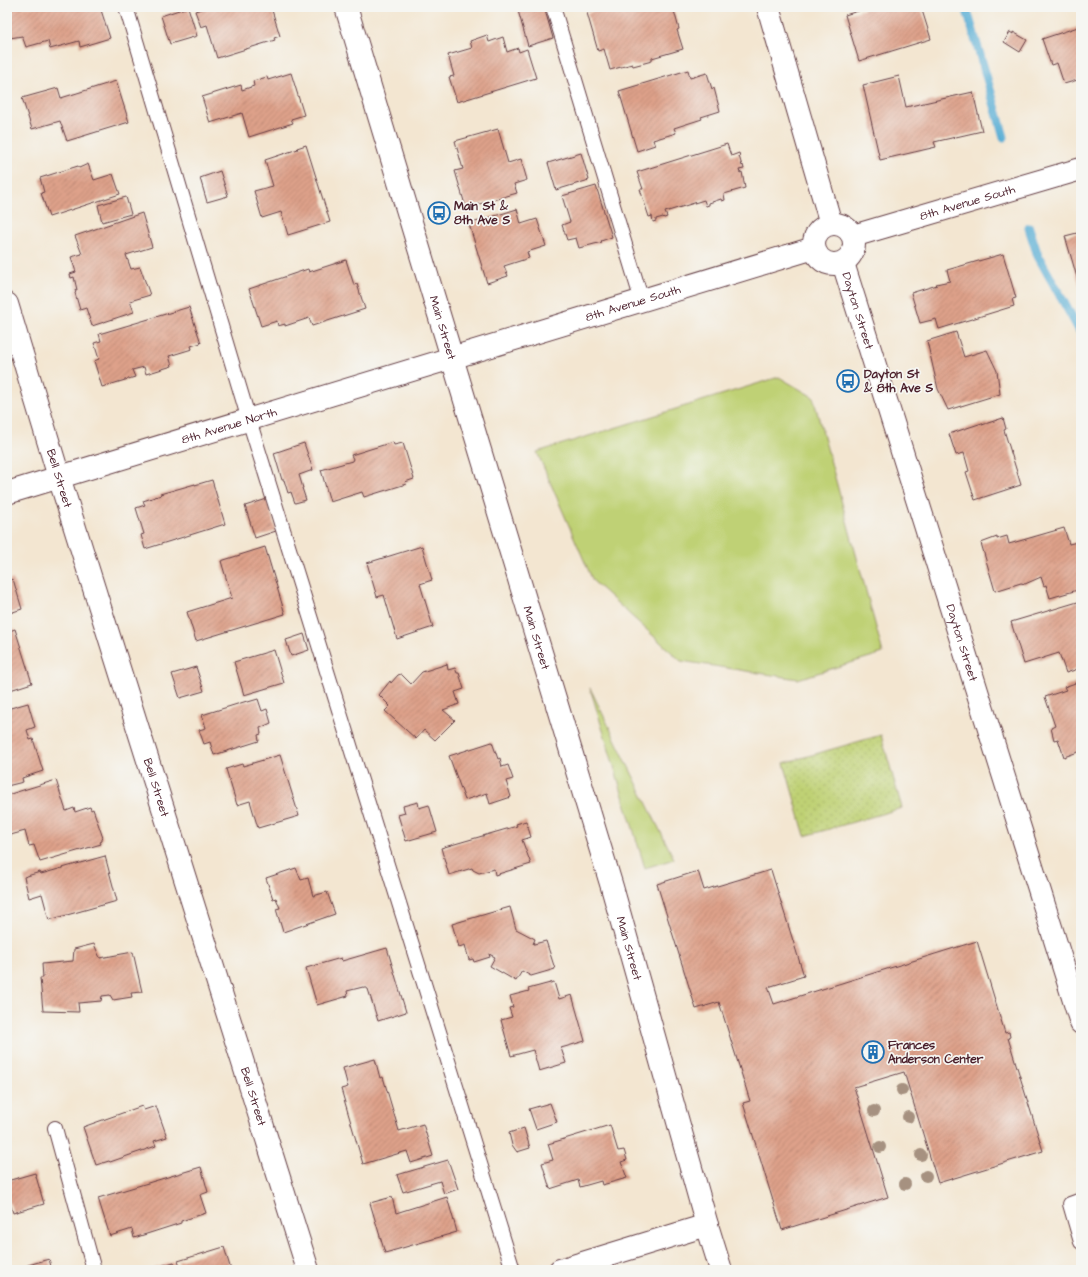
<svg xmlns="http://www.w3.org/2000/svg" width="1088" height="1277" font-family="'Architects Daughter',sans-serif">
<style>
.grass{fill:url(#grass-dots);stroke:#847850}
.garden{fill:#bfd174;stroke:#847850}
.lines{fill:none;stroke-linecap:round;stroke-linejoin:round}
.stream{stroke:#58add4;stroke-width:9}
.building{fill:url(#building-hatch)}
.lane-casing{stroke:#633d44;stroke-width:16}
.street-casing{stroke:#633d44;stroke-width:24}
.secondary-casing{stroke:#633d44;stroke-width:24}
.lane{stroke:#fff;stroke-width:14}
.street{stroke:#fff;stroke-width:22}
.secondary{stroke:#fff;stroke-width:22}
.tree{fill:#a69180}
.labels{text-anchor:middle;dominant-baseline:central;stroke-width:3.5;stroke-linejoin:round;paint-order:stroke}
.street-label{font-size:12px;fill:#4a1f2b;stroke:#f6f6f2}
.poi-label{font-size:12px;font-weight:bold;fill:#4a1f2b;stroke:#f6f6f2;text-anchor:start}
</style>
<defs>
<pattern id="grass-dots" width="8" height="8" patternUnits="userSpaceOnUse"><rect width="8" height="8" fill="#bfd174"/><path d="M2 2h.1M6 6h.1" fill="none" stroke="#a6b365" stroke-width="1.8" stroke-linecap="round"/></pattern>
<pattern id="building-hatch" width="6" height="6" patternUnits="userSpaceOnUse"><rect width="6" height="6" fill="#dea18a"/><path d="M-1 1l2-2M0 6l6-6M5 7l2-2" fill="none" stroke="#b68371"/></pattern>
</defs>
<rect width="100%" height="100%" fill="#f6f6f2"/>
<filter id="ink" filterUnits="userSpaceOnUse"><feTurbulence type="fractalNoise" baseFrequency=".025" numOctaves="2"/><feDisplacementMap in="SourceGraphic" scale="8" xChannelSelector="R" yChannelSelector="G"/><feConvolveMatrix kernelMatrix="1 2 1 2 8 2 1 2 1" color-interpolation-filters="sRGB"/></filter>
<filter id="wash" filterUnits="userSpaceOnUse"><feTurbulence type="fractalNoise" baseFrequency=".012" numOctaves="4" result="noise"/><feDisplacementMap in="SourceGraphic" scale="16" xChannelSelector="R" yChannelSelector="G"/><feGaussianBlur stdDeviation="0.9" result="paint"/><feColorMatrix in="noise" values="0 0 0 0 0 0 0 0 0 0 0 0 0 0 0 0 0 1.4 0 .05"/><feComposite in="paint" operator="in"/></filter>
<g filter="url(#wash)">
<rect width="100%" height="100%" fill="#f3e6d1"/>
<polygon class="grass" points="881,735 902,808 805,836 784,763"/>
<g class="garden">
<polygon points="779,377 813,397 883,653 798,679 681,661 593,581 537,452"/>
<polygon points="590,688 674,859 645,868"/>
</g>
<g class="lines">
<g class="stream">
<polyline points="966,7 1004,137"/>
<polyline points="1029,228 1038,256 1081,333"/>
</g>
</g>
<g id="blocks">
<g class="building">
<polygon points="7,7 100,7 110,38 80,47 79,41 50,49 48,41 26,47 22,36 10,38 8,32 7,32"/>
<polygon points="188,7 197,36 170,44 161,16"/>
<polygon points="207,7 224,7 224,9 232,7 271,7 280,36 274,38 275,40 217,58 207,25 201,27 195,11"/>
<polygon points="517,7 544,7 553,38 528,46"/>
<polygon points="607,7 673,7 679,29 677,30 683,49 652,58 652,61 633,66 632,64 610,70 604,49 598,51 587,13"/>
<polygon points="871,7 921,7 931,39 859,61 845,15"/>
<polygon points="1081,26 1081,79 1064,84 1057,63 1051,65 1042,39"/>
<polygon points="1010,32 1013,34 1013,32 1027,40 1020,52 1004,42"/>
<polygon points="487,35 489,42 503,37 507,52 518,48 519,52 527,49 536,78 457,102 449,77 454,76 448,55 472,48 470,41"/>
<polygon points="688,70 690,78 707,73 712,89 714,88 720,111 701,117 702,119 674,128 676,133 653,140 655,145 637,151 619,91"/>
<polygon points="291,73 304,115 291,119 293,123 249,137 242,113 210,123 202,97 241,85 242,90 254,86 253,81 267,77 268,80"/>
<polygon points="899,76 906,107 973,92 982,131 934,142 936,147 880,160 863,85"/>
<polygon points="116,81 129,122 67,141 60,121 32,129 22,98 58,88 61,98"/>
<polygon points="498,129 508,163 521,159 527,180 514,184 517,193 466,208 455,171 463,169 455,141"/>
<polygon points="727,144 731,156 739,153 740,156 739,156 742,166 743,165 744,169 739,170 740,173 742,172 745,188 724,194 725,200 722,201 721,199 709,203 709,205 706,206 704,200 665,212 667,217 664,218 663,217 656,219 656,221 653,222 652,216 649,217 640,189 643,189 637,172"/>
<polygon points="306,145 330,222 288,235 281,212 262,218 254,191 273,186 265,160 298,149 297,148"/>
<polygon points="581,153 589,180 556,190 548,163"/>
<polygon points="88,164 94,180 113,174 120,194 49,217 41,193 44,192 40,178 78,166 79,168"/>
<polygon points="220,171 228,196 207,202 200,178"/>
<polygon points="596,186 612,237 601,241 602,242 579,248 576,238 567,240 562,225 570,222 562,196"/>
<polygon points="126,197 131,214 102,222 98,205"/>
<polygon points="517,209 521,224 537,219 546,246 527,252 529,258 504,266 508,276 487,283 469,224"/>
<polygon points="142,213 152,247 126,255 131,269 140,267 150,295 130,301 134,312 92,326 86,308 80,310 75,293 76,292 75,290 77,290 74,277 71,278 70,274 76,272 71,257 82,254 75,236"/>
<polygon points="1081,232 1081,291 1065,236"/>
<polygon points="1003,254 1016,298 1012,299 1014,306 939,329 936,319 920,323 911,293 937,285 936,284 950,281 947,270"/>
<polygon points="346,260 354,285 357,284 365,309 312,326 309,318 285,326 285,324 278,326 277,321 261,326 249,289 308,269 309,272"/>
<polygon points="189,307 201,343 191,346 192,349 169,356 172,366 146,374 144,367 132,370 135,377 102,387 94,361 99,359 94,343 101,341 99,334"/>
<polygon points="956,332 964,357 987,350 997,371 1000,394 948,410 938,389 927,341"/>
<polygon points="1003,418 1006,429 1004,430 1021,485 975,500 966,472 969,471 964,453 956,455 949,434 982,423 982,425"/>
<polygon points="393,442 394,445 403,443 414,479 405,482 406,484 364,497 362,492 330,502 321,470 352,461 353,459 351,455"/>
<polygon points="304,443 313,470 299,475 303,488 302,488 306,500 295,503 291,492 288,493 284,480 282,480 274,453"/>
<polygon points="212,480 225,524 145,549 141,535 144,534 136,508 145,505 143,501 161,495 160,494 195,484 195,485"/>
<polygon points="267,499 276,531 255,538 245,506"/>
<polygon points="1064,528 1069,544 1077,542 1081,558 1081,589 1050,598 1046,585 1044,586 1041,577 1025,584 1021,583 995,591 981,543 997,537 997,539 1007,536 1009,544"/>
<polygon points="422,546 432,580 420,584 433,627 397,639 384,595 377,597 367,563"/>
<polygon points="265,547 285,614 196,641 187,612 232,598 221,561"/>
<polygon points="13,579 22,609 7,614 9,619 7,619 7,581"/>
<polygon points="1081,601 1081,668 1066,673 1059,653 1024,664 1011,622"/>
<polygon points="15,629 32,683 7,691 7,632"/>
<polygon points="304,634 309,650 291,656 286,640"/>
<polygon points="274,650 284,683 244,695 234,662"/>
<polygon points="447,664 448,670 455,668 457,673 459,673 464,689 455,692 459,704 443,710 455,720 435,740 424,730 416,739 385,711 390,706 379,695 390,681 391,683 398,675 401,674 411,684 422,672"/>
<polygon points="196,667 204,691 180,698 172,674"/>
<polygon points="1081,681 1081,760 1078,752 1064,757 1058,739 1054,740 1051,728 1055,726 1045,697 1066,690 1064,687"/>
<polygon points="258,699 262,711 267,709 271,723 260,728 261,734 258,735 259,741 214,755 210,742 204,744 199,730 206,728 202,715 247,701 248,702"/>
<polygon points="28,703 35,727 27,730 30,740 33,739 43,771 22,778 23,782 7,786 7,709"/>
<polygon points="492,742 498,759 500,758 502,767 508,765 513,779 506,781 511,797 490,804 487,793 465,800 449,756"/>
<polygon points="280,755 299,816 258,828 250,801 237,805 226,769 242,764 243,766"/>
<polygon points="56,780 66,811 74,808 75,812 90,807 91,810 93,809 103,838 102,839 102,841 100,842 101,844 40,862 34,845 29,846 25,831 7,836 7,795"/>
<polygon points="418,802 419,808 429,805 437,832 406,841 398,815 405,813 403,806"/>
<polygon points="526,821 531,837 522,840 531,864 495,875 494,869 479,873 473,870 472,868 449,875 441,848 517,826 516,824"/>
<polygon points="105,856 117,901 49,920 42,894 29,898 24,877 40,872 41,874"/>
<polygon points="296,868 301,880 308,878 313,896 327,892 335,914 283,932 276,909 280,908 276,898 273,899 266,878"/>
<polygon points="771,870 804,976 768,987 774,1004 977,941 1005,1033 1009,1032 1010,1037 1008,1038 1043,1151 938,1183 904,1072 854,1087 888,1197 782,1230 743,1103 750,1101 719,1002 696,1009 657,884 698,871 704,890"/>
<polygon points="510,907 516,929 535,939 533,944 534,944 546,941 555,969 531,976 522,971 516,981 490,966 495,957 489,954 490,957 474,962 473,959 469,960 465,945 459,947 452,924"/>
<polygon points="94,944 100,958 133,952 142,992 131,993 132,997 113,1000 110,995 102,996 101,1001 78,1003 79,1012 43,1011 40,978 43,978 42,964 73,961 74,949"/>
<polygon points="387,948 406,1012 378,1021 368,989 363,987 347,991 348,996 317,1005 306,968 341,958 342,961"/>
<polygon points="554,982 559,999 572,995 585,1041 561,1048 566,1063 539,1071 533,1050 511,1056 501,1020 512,1017 509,1008 513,1007 510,996 529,991 528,989"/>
<polygon points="375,1059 380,1078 383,1077 399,1131 423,1124 433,1156 411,1163 407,1151 363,1164 341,1089 348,1087 343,1068"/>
<polygon points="550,1103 557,1122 536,1129 529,1109"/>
<polygon points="142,1106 144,1110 156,1106 167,1137 154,1141 156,1146 110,1162 109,1161 96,1165 83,1127"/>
<polygon points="610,1125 618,1151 624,1150 627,1160 621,1162 627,1178 602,1185 601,1181 580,1187 578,1180 550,1189 542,1163 553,1160 548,1144"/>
<polygon points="524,1128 530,1148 517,1152 512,1145 509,1133"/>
<polygon points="448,1160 458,1189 444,1194 440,1181 403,1192 397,1175"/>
<polygon points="201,1167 208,1192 200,1195 206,1213 181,1221 181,1223 134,1238 132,1229 110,1236 98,1198"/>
<polygon points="35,1173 44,1204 13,1213 7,1194 7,1181"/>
<polygon points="392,1197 396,1213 447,1197 457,1232 385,1253 370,1203"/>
<polygon points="224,1247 231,1270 148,1270 174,1262 176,1268 180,1267 178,1261"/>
<polygon points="49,1259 52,1270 11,1270"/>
</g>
</g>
</g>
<g filter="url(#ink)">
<use href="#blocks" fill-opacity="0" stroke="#633d44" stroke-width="1"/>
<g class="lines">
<g class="lane-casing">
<g id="lane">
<polyline points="126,7 249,420 513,1270"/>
<polyline points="553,7 642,301"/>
<polyline points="55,1128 94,1270"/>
<polyline points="1081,1200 1070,1204 1081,1242"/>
</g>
</g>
<g class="street-casing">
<g id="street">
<path id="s1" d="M853,236L1081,169"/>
<path id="s2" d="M7,304L59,477L308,1270"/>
<path id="s3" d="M7,493L814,248"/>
<polyline points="560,1270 707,1225"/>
</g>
</g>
<g class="secondary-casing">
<g id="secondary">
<path id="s4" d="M346,7L612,887L707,1225L721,1270"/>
<polyline points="768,7 831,224"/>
<circle cx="834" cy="244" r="20"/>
<path id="s5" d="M843,263L1081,1023"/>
</g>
</g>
<use href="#lane" class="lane"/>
<use href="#street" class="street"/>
<use href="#secondary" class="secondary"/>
</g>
<g class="tree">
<circle cx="902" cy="1090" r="6"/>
<circle cx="874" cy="1111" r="6"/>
<circle cx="908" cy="1117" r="6"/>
<circle cx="880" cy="1147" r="6"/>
<circle cx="921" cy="1155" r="6"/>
<circle cx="926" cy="1176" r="6"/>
<circle cx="905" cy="1184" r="6"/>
</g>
</g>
<defs>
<g id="bus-ring" transform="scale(1.15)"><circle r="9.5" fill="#f6f6f2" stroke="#1f6fb2" stroke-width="1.5"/><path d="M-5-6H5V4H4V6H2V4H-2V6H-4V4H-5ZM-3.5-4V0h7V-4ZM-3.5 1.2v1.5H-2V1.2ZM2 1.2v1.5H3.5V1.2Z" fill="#1f6fb2"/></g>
<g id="building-ring" transform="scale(1.15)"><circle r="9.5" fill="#f6f6f2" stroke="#1f6fb2" stroke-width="1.5"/><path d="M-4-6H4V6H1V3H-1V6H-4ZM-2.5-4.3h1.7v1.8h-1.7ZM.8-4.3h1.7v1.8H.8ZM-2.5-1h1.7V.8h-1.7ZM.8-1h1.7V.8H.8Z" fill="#1f6fb2"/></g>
</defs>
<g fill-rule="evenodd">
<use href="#bus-ring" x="439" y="213"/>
<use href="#bus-ring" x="848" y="381"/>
<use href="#building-ring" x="873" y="1052"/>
</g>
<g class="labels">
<g class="street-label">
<text stroke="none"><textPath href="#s1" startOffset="119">8th Avenue South</textPath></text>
<text stroke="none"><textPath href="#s3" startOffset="654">8th Avenue South</textPath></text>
<text stroke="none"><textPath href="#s5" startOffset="50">Dayton Street</textPath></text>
<text stroke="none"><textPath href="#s4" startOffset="335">Main Street</textPath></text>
<text stroke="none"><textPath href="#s3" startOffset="232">8th Avenue North</textPath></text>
<text stroke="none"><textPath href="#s2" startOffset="182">Bell Street</textPath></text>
<text stroke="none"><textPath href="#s4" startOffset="659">Main Street</textPath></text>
<text stroke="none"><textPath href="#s5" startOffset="398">Dayton Street</textPath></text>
<text stroke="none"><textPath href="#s2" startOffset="506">Bell Street</textPath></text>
<text stroke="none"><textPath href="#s4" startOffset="983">Main Street</textPath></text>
<text stroke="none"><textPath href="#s2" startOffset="830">Bell Street</textPath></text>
</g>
<g class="poi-label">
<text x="454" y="206">Main St &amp;<tspan x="454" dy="14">8th Ave S</tspan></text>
<text x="864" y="374">Dayton St<tspan x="864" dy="14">&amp; 8th Ave S</tspan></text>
<text x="888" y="1045">Frances<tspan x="888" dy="14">Anderson Center</tspan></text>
</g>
</g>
<rect width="1088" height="1277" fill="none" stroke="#f6f6f2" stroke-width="24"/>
</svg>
